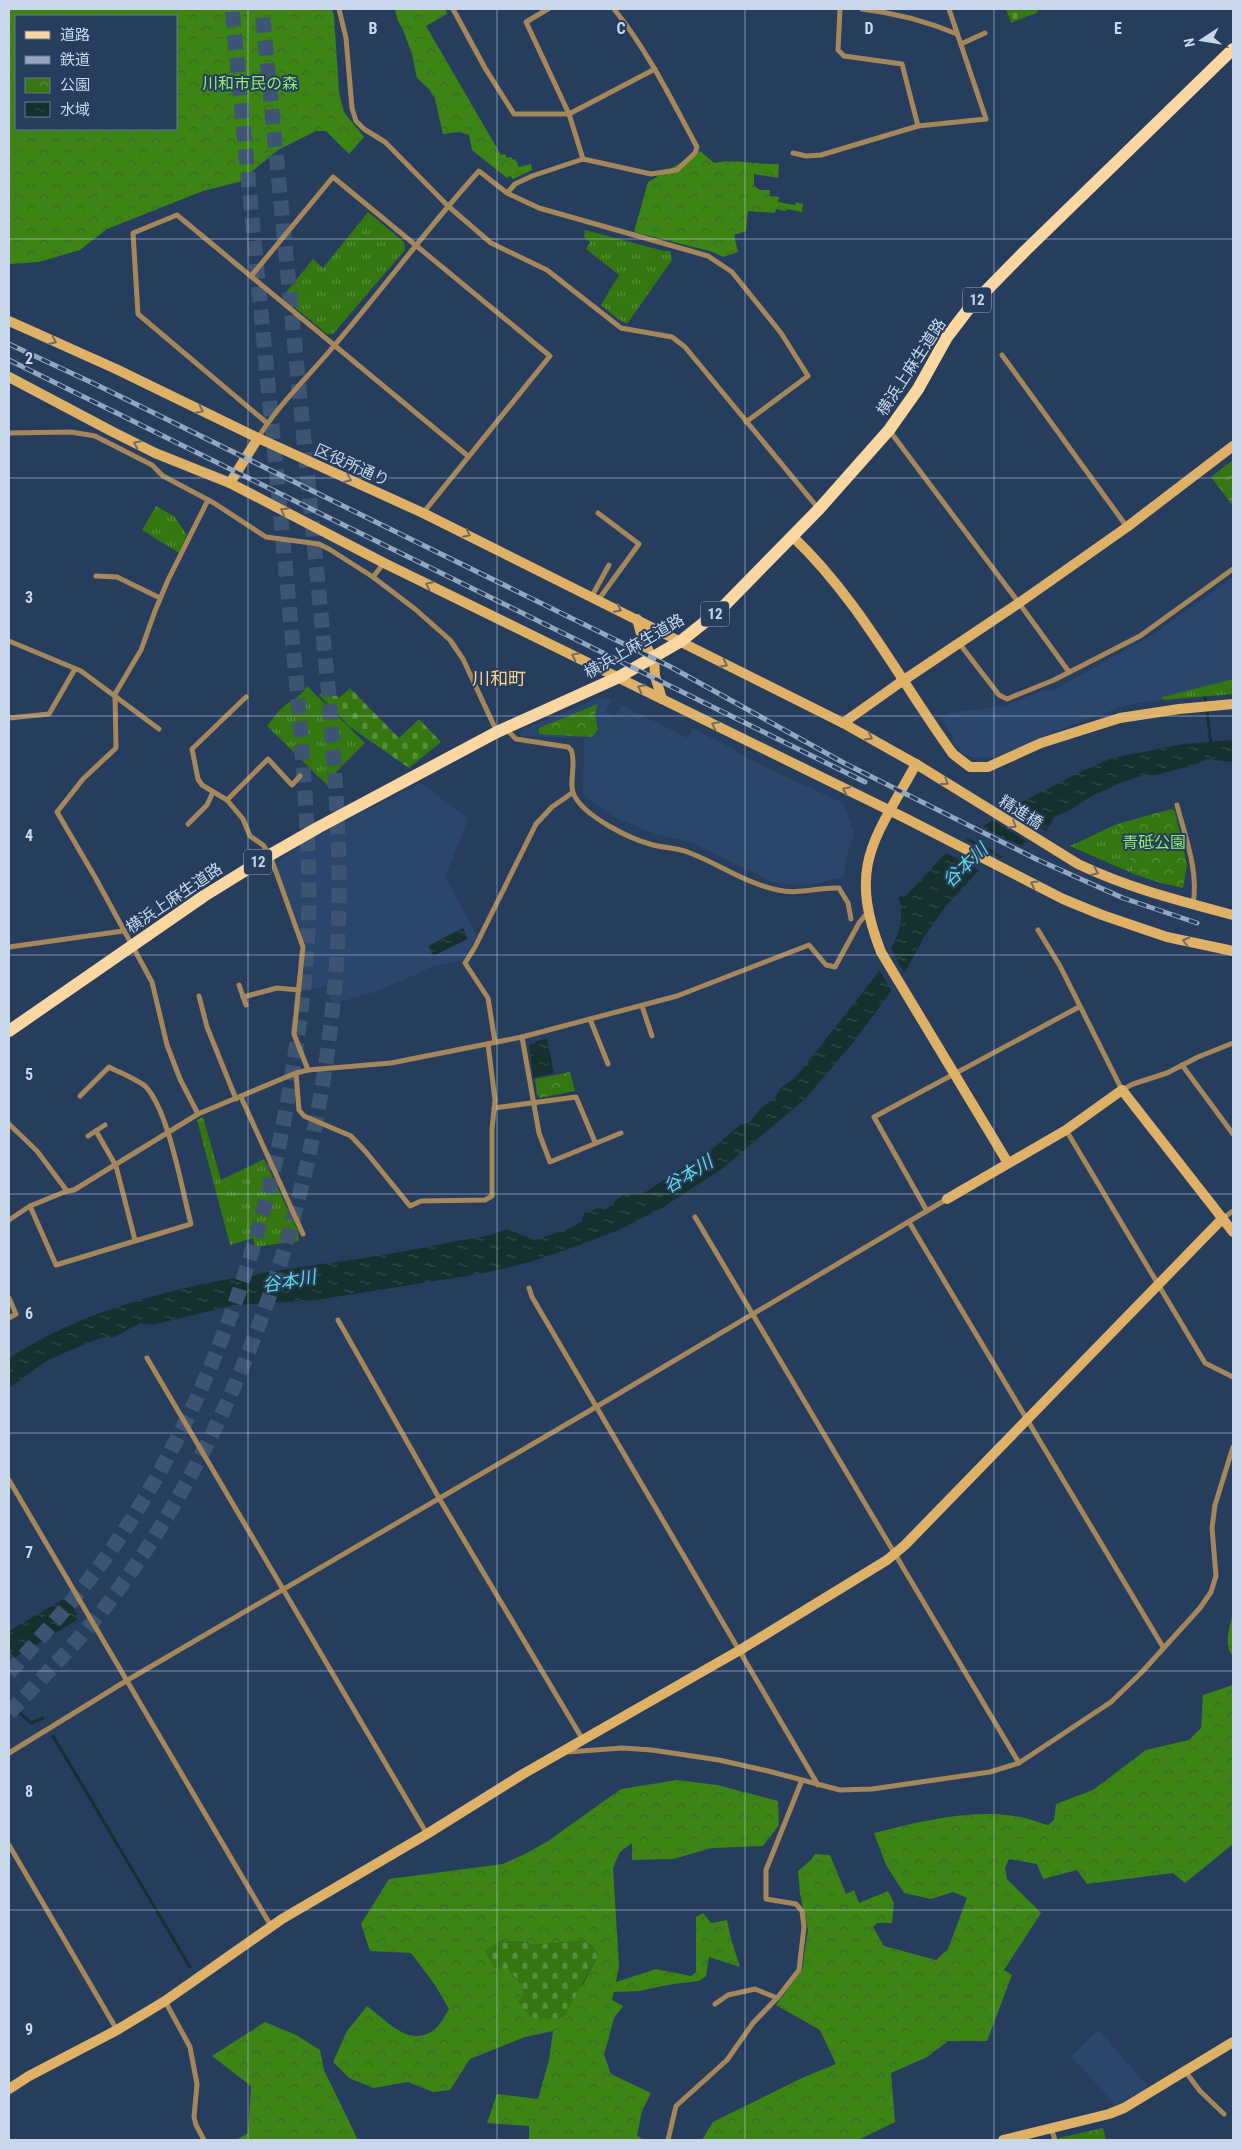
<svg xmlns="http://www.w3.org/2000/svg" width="1242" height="2149" font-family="'Roboto Condensed','Noto Sans JP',sans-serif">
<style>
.built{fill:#2b466d}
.grass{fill:url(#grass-tufts)}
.forest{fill:url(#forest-crowns);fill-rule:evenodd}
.cemetery{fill:url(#cemetery-stones)}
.park{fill:url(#park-crowns)}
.water{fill:url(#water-ripples)}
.pier{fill:#263d5e}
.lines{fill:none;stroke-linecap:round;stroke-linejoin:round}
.stream{stroke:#162f2f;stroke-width:3}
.highway-tunnel{stroke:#3e5473;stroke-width:15;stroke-dasharray:15 8;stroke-linecap:butt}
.street{stroke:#a5875b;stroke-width:5}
.secondary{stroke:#dfb167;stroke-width:10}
.primary{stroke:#fad6a0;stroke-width:12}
.rail-casing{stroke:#95a6be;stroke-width:5}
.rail{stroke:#263d5e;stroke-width:3;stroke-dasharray:9;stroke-linecap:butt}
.oneway{stroke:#706b62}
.grid{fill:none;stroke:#c9d7eb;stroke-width:1;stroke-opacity:0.55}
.labels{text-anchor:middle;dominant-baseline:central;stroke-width:4;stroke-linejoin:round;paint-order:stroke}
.shield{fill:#263d5e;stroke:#98a9c1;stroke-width:1}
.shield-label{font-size:15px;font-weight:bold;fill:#c9d7eb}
.park-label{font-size:16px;fill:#91ec6b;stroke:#263d5e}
.street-label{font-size:16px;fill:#c9d7eb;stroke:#263d5e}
.neighbourhood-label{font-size:18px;fill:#fed18c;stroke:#263d5e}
.water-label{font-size:18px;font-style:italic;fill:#5cdcdf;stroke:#263d5e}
.grid-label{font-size:16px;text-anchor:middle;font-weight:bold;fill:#c9d7eb;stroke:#263d5e;stroke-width:4;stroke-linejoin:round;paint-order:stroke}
</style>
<defs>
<pattern id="grass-tufts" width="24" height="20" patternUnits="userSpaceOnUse" patternTransform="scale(1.25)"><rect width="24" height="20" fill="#34760f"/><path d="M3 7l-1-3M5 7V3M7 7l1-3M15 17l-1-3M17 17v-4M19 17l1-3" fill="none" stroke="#598f3e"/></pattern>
<pattern id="forest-crowns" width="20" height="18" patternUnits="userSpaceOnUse" patternTransform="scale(1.25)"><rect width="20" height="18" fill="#3c8414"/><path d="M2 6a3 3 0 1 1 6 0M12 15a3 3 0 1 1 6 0" fill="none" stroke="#3c6928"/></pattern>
<pattern id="cemetery-stones" width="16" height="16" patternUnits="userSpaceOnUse" patternTransform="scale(1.25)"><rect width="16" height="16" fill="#34760f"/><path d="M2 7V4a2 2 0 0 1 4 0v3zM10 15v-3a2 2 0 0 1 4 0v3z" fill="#598f3e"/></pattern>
<pattern id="park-crowns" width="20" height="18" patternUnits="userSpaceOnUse" patternTransform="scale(1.25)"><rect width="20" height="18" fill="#34760f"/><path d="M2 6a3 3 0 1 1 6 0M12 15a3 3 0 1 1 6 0" fill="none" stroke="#598f3e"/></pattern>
<pattern id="water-ripples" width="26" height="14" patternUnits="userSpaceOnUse" patternTransform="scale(1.25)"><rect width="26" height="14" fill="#162f2f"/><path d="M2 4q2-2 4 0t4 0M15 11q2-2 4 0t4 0" fill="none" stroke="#374c4d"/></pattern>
</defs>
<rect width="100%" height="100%" fill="#263d5e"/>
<g class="built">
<polygon points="1233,577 1233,679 1162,697 1163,700 1129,704 1048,734 996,757 976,758 965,755 951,742 954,739 941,719 949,713 1004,706 1046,689 1051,692 1154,634"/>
<polygon points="598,698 612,699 606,712 615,716 622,705 688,738 693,729 736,750 736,752 773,771 843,803 854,832 845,862 844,877 815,884 798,885 773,882 690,842 655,834 615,817 586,797 583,792 584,738 520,736 522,730"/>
<polygon points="421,783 468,819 445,877 477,936 463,960 427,968 427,970 374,992 332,1004 326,986 301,991 306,947 303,935 277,870 280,859 312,838"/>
<polygon points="1099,2030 1148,2087 1116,2105 1071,2056"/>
</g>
<g class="grass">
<polygon points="368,212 404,242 405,250 333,334 327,334 282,297 313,259 323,268"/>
<polygon points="585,230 664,251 670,251 672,260 627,324 618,319 601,305 619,275 586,249 590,242 584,237"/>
<polygon points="156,506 174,516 187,535 179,553 142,530"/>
<polygon points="1233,679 1233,694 1163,700 1162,697"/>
<path d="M307,686L365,743L336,772L341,779L336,782L334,780L328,786L267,726C272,720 277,712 283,707C292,700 301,696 307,686Z"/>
<polygon points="1117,824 1136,875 1070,846"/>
<polygon points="203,1117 221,1180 264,1159 298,1231 299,1241 255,1247 253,1238 230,1245 197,1120"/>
</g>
<g class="forest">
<path d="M9,9H332L334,16L339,92L344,112L364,137L349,154L326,131H316L278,150L239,182L203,191L107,229L80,250L39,262L9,264ZM176,16V129H16V16Z"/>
<polygon points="395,9 446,9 447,14 426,26 501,155 505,154 507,158 511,157 513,160 515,159 519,167 531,164 532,170 513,179 510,176 507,178 472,150 469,135 459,132 443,134 435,99 429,89 417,78 412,54 403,30 397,19"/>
<path d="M700,151L714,163C735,158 757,165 779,164L778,178L754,174V186L760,190H770V196L779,197L778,202L795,205L796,202L803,204L802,212L787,209L786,211L776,209L775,213L748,211L746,231L734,235L738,252L723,257L713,252L634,232L648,182Z"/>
<path d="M1233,1613V1656C1223,1645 1230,1626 1233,1613Z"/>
<path d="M1233,1685V1844L1185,1883L1173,1873L1087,1884L1077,1870L1043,1879L1037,1864L1009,1859L1005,1868L1007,1879L1041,1913L1004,1970L1012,1975L987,2041H948L927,2057L891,2073L895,2122L858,2140H702L713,2122L802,2078L836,2064L820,2030L776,2005L802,1970L808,1929L800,1894L798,1871L811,1860L815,1854L830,1855L846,1894L854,1890L859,1903L888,1891L894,1903L892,1923H877L873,1927L884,1946L936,1960L948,1949L967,1898L953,1892L931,1899L904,1893L886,1865L874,1833C919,1822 967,1809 1014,1816C1025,1817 1037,1822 1048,1825L1054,1820L1056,1804L1093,1790L1146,1750L1189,1740L1201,1728L1203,1695Z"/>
<path d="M677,1780L717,1785L778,1801L779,1825L763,1846L712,1848L673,1859L632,1860V1843L620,1852L613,1868L619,1966L616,1982L656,1969L691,1976L696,1972V1917L703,1913L711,1923L727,1920L731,1939L740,1967L709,1957L706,1976L699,1981L673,1984L639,1991L614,1992L612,2000L623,2006L614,2018L604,2055L611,2074L651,2093L642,2111L637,2135L643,2140H529V2126L487,2123L497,2094L538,2099L549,2060L553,2031L525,2037L470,2059L450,2090L433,2092L408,2082L373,2088L349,2078L333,2062L347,2031L367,2006C387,2021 410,2049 435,2029C441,2024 445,2015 449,2009L435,1985L411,1953L370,1951L361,1924L389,1879L503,1864L527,1853L548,1841L621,1789ZM519,1941L534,1945L584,1941L597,1958L582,1986L524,1994L522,1985L508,1969Z"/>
<polygon points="265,2022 296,2035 320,2050 324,2070 358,2140 236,2140 248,2133 251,2086 212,2056"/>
</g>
<g class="cemetery">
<polygon points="1006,9 1037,9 1038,12 1011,23"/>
<polygon points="327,687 339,698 350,688 399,738 419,719 441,742 409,768 350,727 319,695"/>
<polygon points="498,1941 519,1941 534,1945 583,1941 593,1945 597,1958 563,2018 532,2018 518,2002 524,1994 522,1985 508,1969 495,1968 485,1951"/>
</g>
<g class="park">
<polygon points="1233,460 1233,506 1211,477"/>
<polygon points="598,704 595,713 598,730 591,737 539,734 539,728"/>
<polygon points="1171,809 1175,811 1187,865 1183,888 1161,883 1136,875 1117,824"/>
<polygon points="570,1072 575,1091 540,1098 537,1094 535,1079"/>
<polygon points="1103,2128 1106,2140 1059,2140 1059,2138"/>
</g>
<g class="water">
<path d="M1233,740V762L1207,759L1191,766L1156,775H1144L1120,783L1090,797L1072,809L1054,817L1048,829L977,872L946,906L925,935L907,969L856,1039L805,1099L723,1168L662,1208L621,1229L577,1246L530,1262L485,1273L316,1300L234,1305L152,1325L140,1323L114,1337L100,1338L48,1360L9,1388V1358C114,1290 243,1276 364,1258C406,1252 448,1242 491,1235L507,1229L535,1240L573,1227L582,1221L584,1213L598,1208L606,1210L618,1198L628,1193H644L713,1148L740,1125L749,1123L761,1108L775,1098L781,1088L796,1077L877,974C887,952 902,938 901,913C901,907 901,902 898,898L900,896L905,897L942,857L1008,809L1080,772L1112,758L1184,744Z"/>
<polygon points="463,928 468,939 433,956 428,946"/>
<polygon points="547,1039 554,1073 533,1078 529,1045 535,1044 536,1041"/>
<polygon points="67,1597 78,1616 76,1617 77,1620 14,1658 9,1649 9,1631"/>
</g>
<g class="pier">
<polygon points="1008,807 1048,832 1029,843 991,819"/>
<polygon points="980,826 1023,847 1006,857 965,837"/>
<polygon points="963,838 1003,859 982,872 944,852"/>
<polygon points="890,946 905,975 893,993 877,967"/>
</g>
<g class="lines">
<g class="stream">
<polyline points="1205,698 1211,744"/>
<polyline points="9,1703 31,1723 43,1718"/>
<polyline points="53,1736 190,1967"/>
</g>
<g class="highway-tunnel">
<path d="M9,1673C48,1629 89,1584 122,1534C215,1392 269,1229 294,1062C302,1009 308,957 309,904C309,835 303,767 298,698L232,9"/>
<path d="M9,1713C42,1678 76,1644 106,1606C256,1410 335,1147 339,902C340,833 334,765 329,697L262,9"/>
</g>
<g class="street">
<polyline points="339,9 346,38 352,108 356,121 364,129 385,142 448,206 491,243 547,270 621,328 672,337 685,347 818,508"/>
<polyline points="453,9 485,68 514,114 569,114 655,69"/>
<polyline points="548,9 526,22 569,114 583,159"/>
<polyline points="840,9 838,50 844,56 902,64 918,126"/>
<path d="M862,9C895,13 926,21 957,34"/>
<polyline points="961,44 985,33"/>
<polyline points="793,153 806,156 821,155 918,126 986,119 949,9"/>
<path d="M507,193L515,184L532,176L583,159L651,174L677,170L695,153L697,147C671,99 648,51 614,9"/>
<polyline points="252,275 333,177 550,356 423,513"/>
<polyline points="1002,355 1127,527"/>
<polyline points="267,423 138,314 133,233 177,215 468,456"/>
<polyline points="889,430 1019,603 1069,672"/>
<polyline points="9,433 71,432 95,436 152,465 163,476 214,503 266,537 319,544 329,549 373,577 415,609 450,640 463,659 497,732"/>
<path d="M258,438C278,405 308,377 333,347C383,289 428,227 479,171L507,193L539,208L708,256L732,272L781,333L808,376L746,422"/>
<polyline points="598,513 639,544 599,599"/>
<polyline points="96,576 117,577 160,598"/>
<polyline points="373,577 384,563"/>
<polyline points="592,596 609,565"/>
<polyline points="9,641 81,671 159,729"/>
<polyline points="959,643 999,695 1007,699 1054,680 1140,636 1233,569"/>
<polyline points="246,697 192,749 198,779 202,785 227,800 243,819 250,836 263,845 270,855 303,947 294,1034 308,1070"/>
<polyline points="9,718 49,714 75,669"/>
<path d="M506,729L516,739L568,747L571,750C577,763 568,784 574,795C585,817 630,839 653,845C665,848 679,848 690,853C719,864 747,884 778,890C799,895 818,887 839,888L848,903L851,919"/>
<polyline points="227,800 268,759 292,785 300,776"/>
<path d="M1177,805C1185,836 1199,872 1193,904"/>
<polyline points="188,824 207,805 213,792"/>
<polyline points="1038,930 1060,966 1122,1090 1133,1084 1167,1073 1198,1057 1233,1043"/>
<polyline points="9,947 123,931"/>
<polyline points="239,985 246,1005"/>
<polyline points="199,996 207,1027 236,1099"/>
<polyline points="243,997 277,988 299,990"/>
<polyline points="642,1006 652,1036"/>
<polyline points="590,1019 608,1064"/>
<polyline points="522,1037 539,1133 550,1162 621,1133"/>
<polyline points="495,1042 488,998 465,963 475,947 536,824 552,807 572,793"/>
<polyline points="1182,1065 1233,1134"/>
<polyline points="296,1073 299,1110 304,1116 351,1136 366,1152 410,1206 421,1201 485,1200 492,1196 492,1129 495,1100 488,1044"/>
<polyline points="241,1097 303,1234"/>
<polyline points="494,1108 576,1097 595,1142"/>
<polyline points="198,1114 180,1079 167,1045 152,982 95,877 57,812 83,779 116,748 115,694 141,650 155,611 168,580 208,500"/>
<polyline points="9,1124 37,1151 67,1191"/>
<polyline points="1066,1130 1205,1363 1233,1377"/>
<polyline points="96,1131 116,1166 135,1240"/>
<polyline points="88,1136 105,1125"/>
<path d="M30,1206L56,1265L191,1224C182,1190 169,1112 146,1087C139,1080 118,1072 109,1067L80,1096"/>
<polyline points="927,1211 874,1117 1079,1007"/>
<polyline points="695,1217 1019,1763"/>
<polyline points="1223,1218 1233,1211"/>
<polyline points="9,1220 30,1206 67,1191 74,1190 198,1114 296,1073 308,1070 391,1063 522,1037 677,996 809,945 826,965 835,967 859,923 867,913"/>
<polyline points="909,1222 1163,1647"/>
<polyline points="529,1288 532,1297 818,1785"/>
<polyline points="9,1298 16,1314 9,1318"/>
<polyline points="338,1320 439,1498 583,1740"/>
<polyline points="147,1358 427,1834"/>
<polyline points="9,1480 271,1926"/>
<polyline points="568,1752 622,1748 652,1750 719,1760 768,1771 840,1790 872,1789 990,1772 1019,1763 1111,1702 1141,1673 1200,1608 1211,1592 1216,1576 1212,1528 1215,1505 1233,1447"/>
<polyline points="9,1753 126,1681 596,1407 947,1199"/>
<polyline points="9,1845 117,2030"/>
<polyline points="165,2001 190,2047 197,2084 194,2117 196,2125 204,2140"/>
<polyline points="715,2004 728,1995 755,1989 777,1998"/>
<polyline points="1185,2071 1200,2091 1224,2114"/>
<polyline points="1051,2128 1055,2140"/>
<polyline points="668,2140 676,2106 727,2060 753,2023 778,1997 799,1970 804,1927 802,1911 796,1904 766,1899 766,1870 802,1780"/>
</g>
<g class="secondary">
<path d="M9,321L116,369L258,438L423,513L843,723L916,764L1078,864C1128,888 1180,901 1233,915"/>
<polyline points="9,377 113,432 155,453 230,483 384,563 905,818 1063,899 1102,915 1167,937 1233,951"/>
<polyline points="230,483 258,438"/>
<path d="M792,536C859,599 900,681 953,754L970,767H988L1041,743L1120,718L1179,709L1233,704"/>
<polyline points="637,619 641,634 652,658"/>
<polyline points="654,657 655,676 662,699"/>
<polyline points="843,723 898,684 1019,603 1127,527 1233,446"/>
<path d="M916,764C875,839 847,865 881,952L1008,1163"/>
<polyline points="947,1199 1066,1130 1122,1090 1233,1232"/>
<polyline points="9,2089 29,2076 117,2030 165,2001 282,1919 427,1834 523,1774 740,1650 887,1560 905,1545 1223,1218"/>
<polyline points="1003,2140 1109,2114 1124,2108 1233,2042"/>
</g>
<polyline class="primary" points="9,1031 204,896 270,855 319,827 497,732 619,677 681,641 720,610 819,509 889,430 918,389 947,337 970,307 1025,251 1233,49"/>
<g class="rail-casing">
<g id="rail">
<polyline points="9,344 99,386 669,666 844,763 1036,859 1123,898 1197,923"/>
<polyline points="9,360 865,782"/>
</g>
</g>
<use href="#rail" class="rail"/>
</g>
<defs><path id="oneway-chevron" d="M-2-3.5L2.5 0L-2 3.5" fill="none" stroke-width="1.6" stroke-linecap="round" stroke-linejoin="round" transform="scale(1.25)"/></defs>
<g class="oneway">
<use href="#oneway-chevron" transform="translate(53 341) rotate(24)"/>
<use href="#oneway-chevron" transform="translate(200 410) rotate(26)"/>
<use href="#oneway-chevron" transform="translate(137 444) rotate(-154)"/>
<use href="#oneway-chevron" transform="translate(348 479) rotate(24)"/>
<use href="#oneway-chevron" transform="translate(284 511) rotate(-152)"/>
<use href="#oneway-chevron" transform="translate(467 534) rotate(26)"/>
<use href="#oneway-chevron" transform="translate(429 585) rotate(-154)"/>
<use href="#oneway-chevron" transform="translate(618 609) rotate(27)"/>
<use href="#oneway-chevron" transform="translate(575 656) rotate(-154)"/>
<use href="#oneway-chevron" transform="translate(724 664) rotate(27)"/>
<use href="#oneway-chevron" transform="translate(641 688) rotate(-153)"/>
<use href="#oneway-chevron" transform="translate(715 725) rotate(-153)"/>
<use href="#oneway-chevron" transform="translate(869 737) rotate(29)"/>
<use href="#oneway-chevron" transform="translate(945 782) rotate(33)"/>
<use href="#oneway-chevron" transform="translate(846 790) rotate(-154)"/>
<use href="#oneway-chevron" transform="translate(1013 825) rotate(32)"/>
<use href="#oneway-chevron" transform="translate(1095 872) rotate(25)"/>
<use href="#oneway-chevron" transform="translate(1034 884) rotate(-153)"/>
<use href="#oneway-chevron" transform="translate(1186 941) rotate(-166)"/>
</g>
<path class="grid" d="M248,9V2140M497,9V2140M745,9V2140M994,9V2140M9,239H1233M9,478H1233M9,716H1233M9,955H1233M9,1194H1233M9,1433H1233M9,1671H1233M9,1910H1233"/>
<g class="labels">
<g class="shield">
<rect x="963" y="287.5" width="28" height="25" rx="4"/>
<rect x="701" y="601.5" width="28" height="25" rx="4"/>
<rect x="244" y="849.5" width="28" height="25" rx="4"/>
</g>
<g class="shield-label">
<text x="977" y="300">12</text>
<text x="715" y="614">12</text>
<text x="258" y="862">12</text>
</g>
<g class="park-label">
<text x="250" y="83">川和市民の森</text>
<text x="1154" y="842">青砥公園</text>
</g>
<g class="street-label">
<text transform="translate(911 367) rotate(-57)">横浜上麻生道路</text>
<text transform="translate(352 465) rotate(24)">区役所通り</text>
<text transform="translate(634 646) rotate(-30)">横浜上麻生道路</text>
<text transform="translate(1021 812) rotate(32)">精進橋</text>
<text transform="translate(174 898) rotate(-34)">横浜上麻生道路</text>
</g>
<g class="neighbourhood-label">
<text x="499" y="678">川和町</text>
</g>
<g class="water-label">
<text transform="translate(965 865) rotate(-44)">谷本川</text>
<text transform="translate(688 1174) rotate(-32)">谷本川</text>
<text transform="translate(289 1281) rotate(-10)">谷本川</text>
</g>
</g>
<g class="grid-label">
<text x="373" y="34">B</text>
<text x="621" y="34">C</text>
<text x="869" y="34">D</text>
<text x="1118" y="34">E</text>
<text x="29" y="364">2</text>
<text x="29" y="603">3</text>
<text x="29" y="841">4</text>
<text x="29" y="1080">5</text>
<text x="29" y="1319">6</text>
<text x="29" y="1558">7</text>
<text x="29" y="1797">8</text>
<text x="29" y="2035">9</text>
</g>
<rect width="1242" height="2149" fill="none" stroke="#c9d7eb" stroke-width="20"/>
<rect x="15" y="15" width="162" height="115" fill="#263d5e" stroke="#677b96"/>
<rect x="25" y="31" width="25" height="8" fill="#fad6a0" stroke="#677b96"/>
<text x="60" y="40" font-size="15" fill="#c9d7eb">道路</text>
<rect x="25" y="56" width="25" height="8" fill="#95a6be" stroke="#677b96"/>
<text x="60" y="65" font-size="15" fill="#c9d7eb">鉄道</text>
<rect x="25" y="78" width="25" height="15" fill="url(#park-crowns)" stroke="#677b96"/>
<text x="60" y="90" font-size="15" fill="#c9d7eb">公園</text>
<rect x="25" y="102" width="25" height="15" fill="url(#water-ripples)" stroke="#677b96"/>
<text x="60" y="115" font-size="15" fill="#c9d7eb">水域</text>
<g transform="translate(1202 40) rotate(258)" stroke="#263d5e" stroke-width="4" paint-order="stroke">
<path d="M0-4L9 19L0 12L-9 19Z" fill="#c9d7eb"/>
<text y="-8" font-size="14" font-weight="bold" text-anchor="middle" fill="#c9d7eb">N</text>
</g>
</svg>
